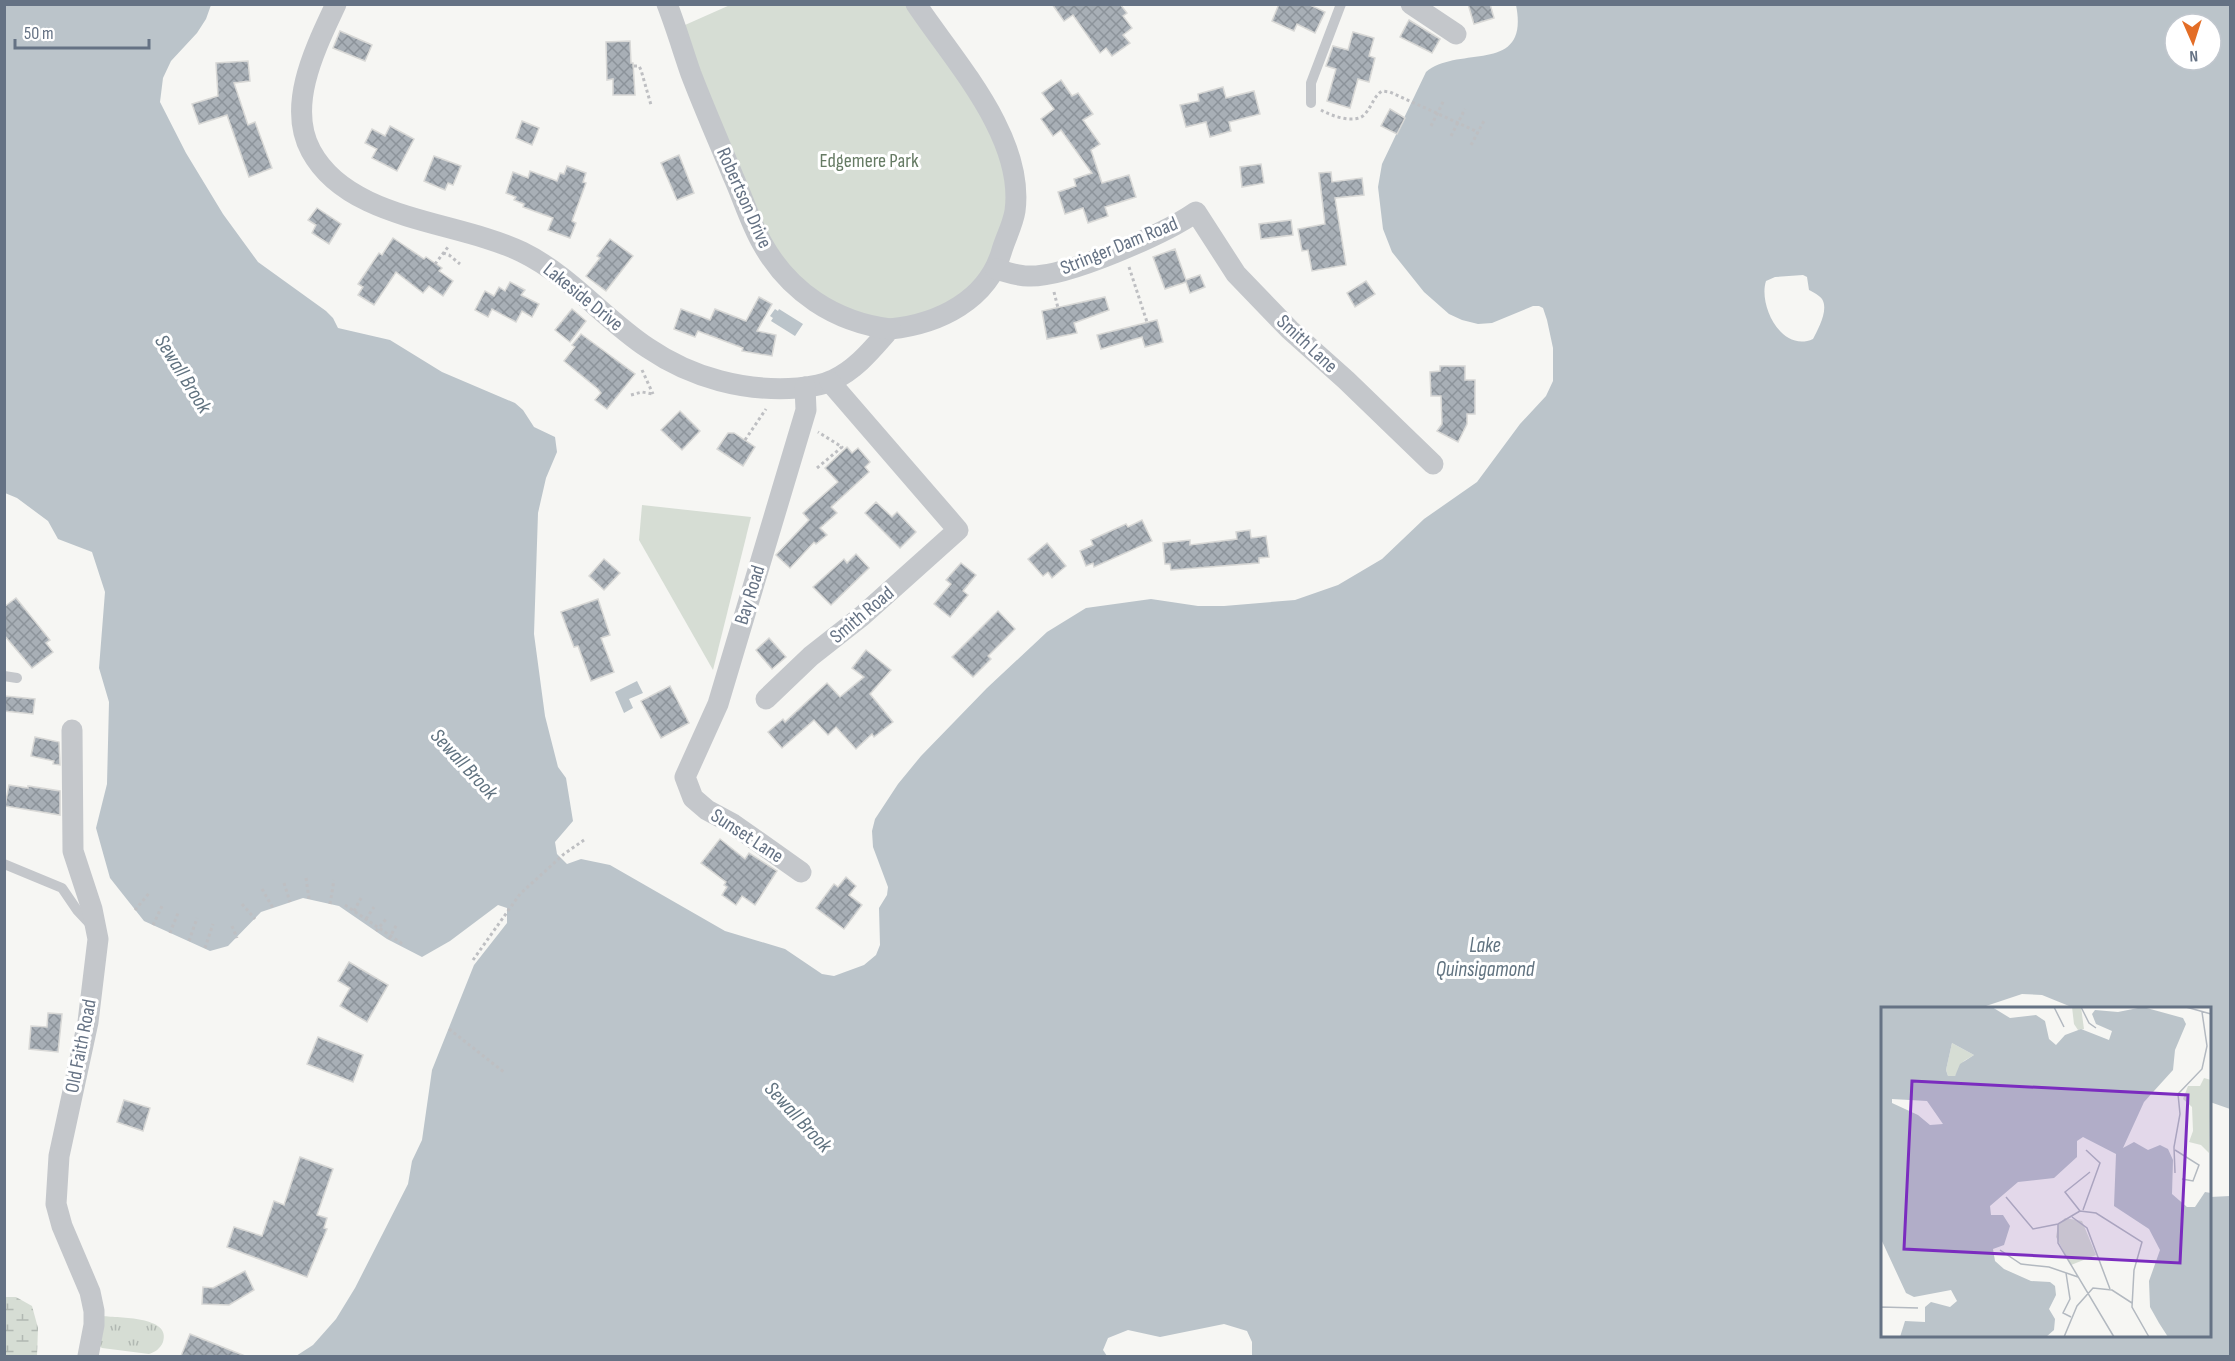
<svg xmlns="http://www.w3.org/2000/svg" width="2235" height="1361" font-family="'Sofia Sans Condensed',sans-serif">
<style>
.grass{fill:url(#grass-tufts)}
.wetland{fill:url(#wetland-marsh)}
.green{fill:#d6ddd4}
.water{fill:#bbc4ca;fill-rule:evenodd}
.building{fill:url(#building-cross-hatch);stroke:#d8d8d6;stroke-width:1.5}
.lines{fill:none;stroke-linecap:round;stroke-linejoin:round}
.path{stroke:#bebfc2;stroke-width:3;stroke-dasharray:3 3;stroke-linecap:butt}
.service{stroke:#c4c7cb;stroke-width:10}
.minor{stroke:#c4c7cb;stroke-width:21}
.labels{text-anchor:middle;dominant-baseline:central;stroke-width:6;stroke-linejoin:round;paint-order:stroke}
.park-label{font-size:20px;fill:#667b64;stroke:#fff}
.street-label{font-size:20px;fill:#657284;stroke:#fff}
.water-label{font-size:21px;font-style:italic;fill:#617380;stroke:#fff}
.inset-road{fill:none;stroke:#b3b9c0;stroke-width:1.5}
.view{fill:#7b2cbf;fill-opacity:0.15;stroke:#7b2cbf;stroke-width:3}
.inset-edge{fill:none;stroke:#657284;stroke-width:3}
</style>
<defs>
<pattern id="grass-tufts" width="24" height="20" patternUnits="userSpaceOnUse" patternTransform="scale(1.5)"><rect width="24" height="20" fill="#d6ddd4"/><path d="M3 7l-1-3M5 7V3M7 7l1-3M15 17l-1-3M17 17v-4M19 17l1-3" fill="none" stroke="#b1b8b2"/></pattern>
<pattern id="wetland-marsh" width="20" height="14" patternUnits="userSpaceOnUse" patternTransform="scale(1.5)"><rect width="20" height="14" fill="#d6ddd4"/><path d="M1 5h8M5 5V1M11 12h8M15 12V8" fill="none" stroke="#b1b8b2"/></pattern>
<pattern id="building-cross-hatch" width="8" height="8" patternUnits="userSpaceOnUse" patternTransform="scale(1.5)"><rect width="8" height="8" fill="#a8afb6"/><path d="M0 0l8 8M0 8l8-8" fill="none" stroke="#8c939a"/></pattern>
</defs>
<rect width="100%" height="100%" fill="#f6f6f3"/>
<path class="grass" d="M103,1316C118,1318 172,1316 163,1342C160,1349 155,1352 149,1354L102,1348L99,1346Z"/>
<polygon class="wetland" points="5,1297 16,1297 32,1306 38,1328 37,1356 5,1356"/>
<g class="green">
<polygon points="730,5 919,5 1011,163 1015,211 983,287 890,329 848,319 778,268 676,29"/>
<polygon points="642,505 751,517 713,670 639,540"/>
</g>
<g class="water">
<path d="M4,5H211L206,19L197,33L171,61L163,78L160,102L186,153L223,214L258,262L326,311L333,318L338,328L390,340L442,372L515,403L523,410L534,427L555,437L557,452L546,478L538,513L534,634L545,716L558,767L566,778L573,821L555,842L557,854L567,864L581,859L610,865L725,931L785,949L822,974L834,976L864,965L876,955L880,945L879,908L887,895L888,887L873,847L872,831L875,819L898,784L921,756L987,688L1047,632L1086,608L1151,599L1198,606H1224L1295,600L1338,585L1382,559L1424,519L1477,482L1520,424L1546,396L1553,381V348L1547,320L1543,308L1539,306H1533L1492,323L1478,324L1462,320L1449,314L1424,292L1392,252L1383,229L1378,187L1382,164L1426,72C1459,44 1530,76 1516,5H2230V1109L2210,1102V1008H2074L2042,995L2022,994L1980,1008H1882V1336H2210V1197L2230,1196V1356H1252V1342L1247,1331L1224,1324L1160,1337L1128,1330L1108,1338L1103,1350L1107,1356H296L313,1345L336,1319L355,1288L408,1184L412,1161L422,1140L432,1070L474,965L507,923V908L498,905L450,941L422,957L387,939L339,906L303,898L261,912L228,946L210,951L144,921L110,878L96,828L107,784L109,702L99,668L105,592L92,552L58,539L48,521L17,498L5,493ZM2175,24H2211V60H2175ZM1803,275L1807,277L1809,290C1813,292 1819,295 1822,299C1829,310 1818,329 1813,339C1782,353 1758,306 1766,281L1775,277Z"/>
<polygon points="775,309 778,311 779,309 803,324 795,336 771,321 773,318 770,316"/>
<polygon points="637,681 643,693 629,699 633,708 624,713 615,692"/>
</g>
<g class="building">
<polygon points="1052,4 1120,4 1127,13 1123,16 1132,28 1123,35 1130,43 1112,56 1106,48 1100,53 1073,15 1064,21"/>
<polygon points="1279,4 1308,4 1325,12 1315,33 1297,24 1294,31 1272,21"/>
<polygon points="1468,4 1490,4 1494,18 1474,24"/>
<polygon points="1409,20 1440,39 1432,53 1400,37"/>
<polygon points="340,31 372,45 365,61 333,48"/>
<polygon points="1353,32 1374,38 1369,56 1375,58 1369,82 1358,79 1350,108 1327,101 1336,69 1326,66 1333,46 1348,50"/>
<polygon points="630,41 631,63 633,63 635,95 613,95 613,79 607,80 606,42"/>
<polygon points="248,61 250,81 234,83 248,125 255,122 272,168 249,177 227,115 199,124 192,104 218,96 216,63"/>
<polygon points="1061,80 1072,96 1078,93 1093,114 1083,120 1100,144 1091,150 1102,183 1129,175 1136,197 1105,207 1108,216 1088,223 1083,208 1065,214 1058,192 1076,186 1074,179 1092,173 1061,130 1053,136 1041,119 1054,109 1042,93"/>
<polygon points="1223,87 1226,98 1254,91 1260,114 1229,122 1231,131 1210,137 1206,122 1186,127 1180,105 1199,101 1198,94"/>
<polygon points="1390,109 1405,118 1397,134 1381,126"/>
<polygon points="522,121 539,128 532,145 516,138"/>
<polygon points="390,126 414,139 397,171 372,158 377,149 365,143 372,129 385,136"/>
<polygon points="679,155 694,193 677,200 661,163"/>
<polygon points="434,156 461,166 453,185 448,183 445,190 424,181"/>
<polygon points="1261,164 1264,183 1242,187 1240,167"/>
<polygon points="567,166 586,173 583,182 586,183 572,221 576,223 570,238 548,230 553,218 523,207 524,204 514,200 516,197 506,193 513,172 528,178 530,171 557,181 560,173 564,174"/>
<polygon points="1331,172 1332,182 1362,178 1364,195 1335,198 1346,265 1312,271 1308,250 1302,251 1298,229 1325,224 1319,173"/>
<polygon points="317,208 341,224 329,244 312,233 316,225 308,220"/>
<polygon points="1291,220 1293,235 1261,239 1259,224"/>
<polygon points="393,238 424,259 426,257 442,268 439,271 453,281 443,296 429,286 423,293 396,272 374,305 358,295 363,287 358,284 379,253 382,255"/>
<polygon points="610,239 633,256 606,291 586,276 600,258 597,256"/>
<polygon points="1175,249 1186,280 1200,275 1205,287 1190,293 1186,282 1165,289 1153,257"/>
<polygon points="1366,281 1375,294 1355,307 1347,293"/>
<polygon points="510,282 525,290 521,295 539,304 532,317 522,311 516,322 492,309 488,317 475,310 485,291 494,296 499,287 505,291"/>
<polygon points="759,297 772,304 757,331 776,335 772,356 742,351 743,348 698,331 695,337 674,329 681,309 710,320 715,309 746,321"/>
<polygon points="1105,297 1109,310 1074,323 1077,333 1047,339 1042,311"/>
<polygon points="572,309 586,321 570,342 555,330"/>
<polygon points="1157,320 1163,342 1145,347 1142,337 1101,349 1097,335"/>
<polygon points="581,334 635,374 607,409 595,400 601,393 598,389 564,361 575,347 572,345"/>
<polygon points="1440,366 1465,366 1465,380 1475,380 1475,414 1467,414 1467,424 1458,442 1437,431 1442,424 1441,396 1431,396 1430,372 1440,371"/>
<polygon points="680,411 700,431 682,450 661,430"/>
<polygon points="728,433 734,433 755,447 743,466 717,449"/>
<polygon points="847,447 852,453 858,448 870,462 865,467 869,472 831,507 837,513 820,528 827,535 816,544 814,542 790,568 776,555 809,520 803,513 838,482 825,468"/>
<polygon points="876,502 892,517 897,512 916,532 900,548 865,513"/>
<polygon points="1142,520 1152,541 1094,567 1093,563 1086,566 1080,551 1093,545 1091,540 1126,524 1128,527"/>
<polygon points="1250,530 1251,538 1266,536 1269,557 1259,558 1259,563 1171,570 1170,564 1165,564 1163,543 1190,540 1190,545 1237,539 1236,532"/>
<polygon points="1047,543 1066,566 1052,578 1048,572 1043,576 1028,559"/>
<polygon points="856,554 869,568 831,605 813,587 844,559 847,563"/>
<polygon points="604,559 620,573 604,590 589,576"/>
<polygon points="961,563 976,575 963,591 968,595 950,617 934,604 951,584 946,580"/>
<polygon points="16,598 50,640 46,643 53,652 32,668 4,635 4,607"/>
<polygon points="598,599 610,635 601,638 614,672 591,681 578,646 574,647 561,612"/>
<polygon points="998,611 1015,629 988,656 991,659 973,677 952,657"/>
<polygon points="769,638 786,657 772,669 756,650"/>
<polygon points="866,650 891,670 870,694 893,722 874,737 872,734 856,749 836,727 828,735 814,720 782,748 768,732 783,719 785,722 827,683 840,697 864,677 852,668"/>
<polygon points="670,686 689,723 661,738 641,701"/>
<polygon points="4,696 35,699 33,714 4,711"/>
<polygon points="35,737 59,742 60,765 53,764 54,761 31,756"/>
<polygon points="9,785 28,788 28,786 60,791 60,815 5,806"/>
<polygon points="720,839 745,859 749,853 777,871 755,905 742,896 736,905 722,895 727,887 724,885 726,882 701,863"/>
<polygon points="846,877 856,886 849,895 862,905 844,929 816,908 834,884 838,887"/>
<polygon points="349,962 388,985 367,1022 340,1006 350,988 338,981"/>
<polygon points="48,1013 62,1014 58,1052 29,1049 31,1026 47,1027"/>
<polygon points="318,1037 363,1055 353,1082 307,1064"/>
<polygon points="124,1100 150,1108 143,1131 117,1122"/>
<polygon points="300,1157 333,1169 317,1215 327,1218 324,1228 327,1229 307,1277 227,1247 234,1227 262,1236 274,1201 284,1205"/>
<polygon points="245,1271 254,1290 229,1305 202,1304 203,1287 213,1288"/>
<polygon points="190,1334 245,1356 181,1356"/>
</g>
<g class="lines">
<g class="path">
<polyline points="634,66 639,66 641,70 651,105"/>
<path d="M1321,110C1331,116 1355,124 1364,115C1372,107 1373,97 1382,91L1390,92L1478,132"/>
<polyline points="1431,126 1444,100"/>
<polyline points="1451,136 1465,109"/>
<polyline points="1471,145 1485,119"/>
<polyline points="443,253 449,255 460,264"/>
<polyline points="435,264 448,247"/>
<polyline points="1129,267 1147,322"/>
<polyline points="1054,292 1058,308"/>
<polyline points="642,370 653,394"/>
<polyline points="631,395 642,392 653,394"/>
<polyline points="745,440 766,409"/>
<polyline points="817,468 842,447 818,432"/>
<polyline points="306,878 309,899"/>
<polyline points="284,883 290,902"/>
<polyline points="262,889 273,908"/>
<polyline points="242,904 255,919"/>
<polyline points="330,904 334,880"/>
<polyline points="345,905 404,945"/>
<polyline points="135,910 150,892"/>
<polyline points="354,911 361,898"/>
<polyline points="366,919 374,907"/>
<polyline points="153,925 163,904"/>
<polyline points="232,926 237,938"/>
<polyline points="376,931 387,918"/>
<polyline points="170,933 178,913"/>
<polyline points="389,939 397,924"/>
<polyline points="189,941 197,918"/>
<polyline points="205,948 213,924"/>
<polyline points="473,960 520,894 564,854 584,840"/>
<polyline points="449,1029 505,1073"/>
</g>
<g class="service">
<polyline points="1311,103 1311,83 1341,4"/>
<polyline points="4,676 17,678"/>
<polyline points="4,864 62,888 77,910 92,926"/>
</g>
<g class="minor">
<path d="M336,4C316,47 286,105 311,151C349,221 456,220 522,252C571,276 604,319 648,348C692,378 745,392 798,388C809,387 823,385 833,380C857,369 873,348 890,329C939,324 988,300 1002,250C1006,237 1013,224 1015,211C1025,137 954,61 916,4"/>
<path d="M667,4C676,27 683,51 691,74C704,108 719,142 733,176C743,198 750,222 762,243C789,292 835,322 890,329"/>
<polyline points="1411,4 1456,34"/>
<path d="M996,269C1007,272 1017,276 1028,276C1066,278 1164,234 1196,212L1236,274L1290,330L1346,380L1433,464"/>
<polyline points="766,699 811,656 862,616 958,530 830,382"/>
<polyline points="72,730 73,851 92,909 98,939 88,1022 59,1156 56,1204 62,1226 90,1292 94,1311 94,1325 88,1356"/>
<polyline points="801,872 733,824 707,810 693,798 685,777 718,704 806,410 805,387"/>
</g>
</g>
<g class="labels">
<g class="park-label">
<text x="869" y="161">Edgemere Park</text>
</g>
<g class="street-label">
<text transform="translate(744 198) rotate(66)">Robertson Drive</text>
<text transform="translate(1119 246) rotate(-22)">Stringer Dam Road</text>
<text transform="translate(583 297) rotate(39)">Lakeside Drive</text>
<text transform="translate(1307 344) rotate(43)">Smith Lane</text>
<text transform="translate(750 595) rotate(-73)">Bay Road</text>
<text transform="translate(862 615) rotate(-40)">Smith Road</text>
<text transform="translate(747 836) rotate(33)">Sunset Lane</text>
<text transform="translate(81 1046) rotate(-79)">Old Faith Road</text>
</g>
<g class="water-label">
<text transform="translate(183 374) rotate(58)">Sewall Brook</text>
<text transform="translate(464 764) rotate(47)">Sewall Brook</text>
<text x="1485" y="945">Lake<tspan x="1485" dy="24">Quinsigamond</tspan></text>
<text transform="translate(798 1117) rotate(47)">Sewall Brook</text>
</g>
</g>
<g transform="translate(1881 1007)">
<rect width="330" height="330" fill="#f6f6f3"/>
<path d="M191,0H200L203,22L197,23L193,17ZM323,71L330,73L328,146L320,138L308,135L312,124L311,100L302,92L307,79H319Z" fill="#d6ddd4"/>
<path d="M71,36L93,48L83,54L74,69H67L65,63ZM184,211L201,214L215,248L190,258L175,230L177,218Z" fill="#d6ddd4"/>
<path d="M0,0H111L129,11L155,8L164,14L168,32L175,38L184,28L200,22L228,33L231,24L215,17L211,7L214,3L237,5L262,0L302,11L305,17L294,43L292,63L263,95L242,141L253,135L267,143L279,138L287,142L292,153L291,187L306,200H314L324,185L330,186V330H287L278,316L269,300L268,274L279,243L268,222L233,199L235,147L202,130L196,134V150L173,171L137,175L109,199L110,208H122L129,219L123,238L112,242L114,254L123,262L150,274L169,275L174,279L175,288L168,302L174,312L173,323L165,330H19L24,314L44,315V300L50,295L69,300L76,294L70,283L33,290L25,286L0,232ZM71,36L93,48L79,57L74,69H67L65,63ZM11,92L46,94L62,117L49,118L37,108L11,96Z" fill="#bbc4ca" fill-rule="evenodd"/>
<path class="inset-road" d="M173,0L183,20M200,0L208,16L215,21M305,0L330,7M294,143L318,158L312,174L301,172M294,166L293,140L299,107L297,87L321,62L326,39L321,5M125,190L152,222L177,217L199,204M202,203L219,156L205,143M199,204L215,206L261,235L253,263L251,300L268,330M199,204L184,185L209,165M191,210L206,221L229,282M177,217V236L233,330M119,243L140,257L168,260L197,270M185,266L189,292L182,306L190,310M0,300L37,301M0,300V322M183,330L196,299L212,281L231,283L251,296"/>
<path class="view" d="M31,74L307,88L299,256L23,242Z"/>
<rect width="330" height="330" class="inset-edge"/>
</g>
<rect width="2235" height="1361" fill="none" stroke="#657284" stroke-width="12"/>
<g transform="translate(2193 42) rotate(177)"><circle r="28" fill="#ffffff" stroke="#c1c7ce" stroke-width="1.5"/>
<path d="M0-4.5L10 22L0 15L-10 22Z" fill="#e36d26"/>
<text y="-9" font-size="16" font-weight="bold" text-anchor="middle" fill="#657284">N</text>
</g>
<path d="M15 39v9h134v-9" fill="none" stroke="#657284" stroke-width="3"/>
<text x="24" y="39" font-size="18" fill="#657284" stroke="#ffffff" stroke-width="4.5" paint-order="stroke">50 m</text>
</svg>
